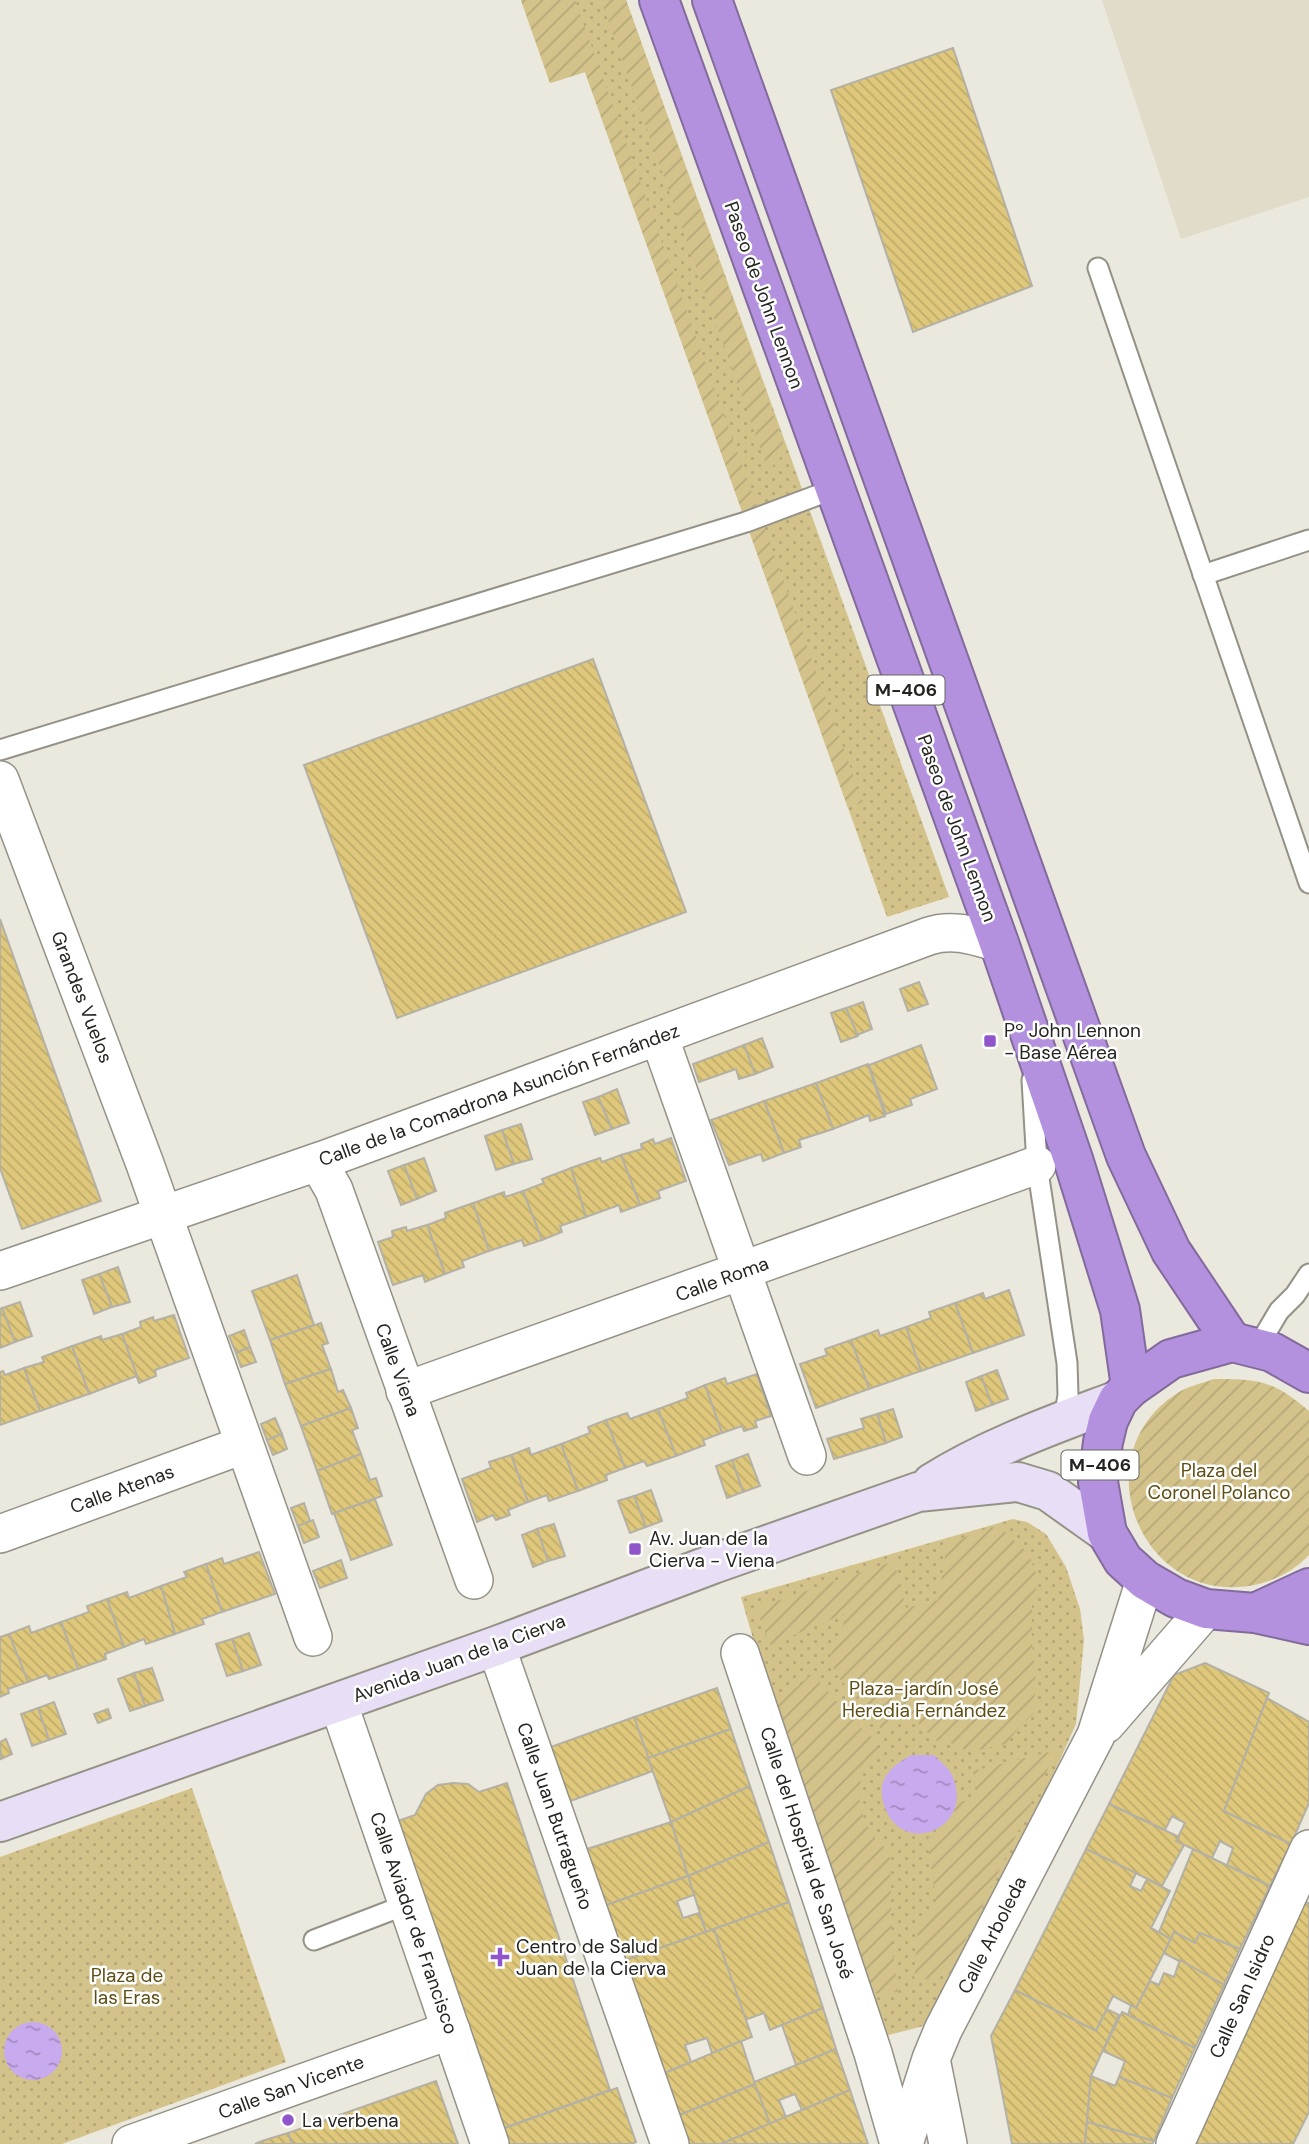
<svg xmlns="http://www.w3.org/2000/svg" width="1309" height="2144" font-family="'DM Sans',sans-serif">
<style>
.built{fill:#e1dcca}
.grass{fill:url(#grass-dots)}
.garden{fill:url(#garden-furrows)}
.water{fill:url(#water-ripples)}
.building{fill:url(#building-back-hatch);stroke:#b3b0a5;stroke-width:2}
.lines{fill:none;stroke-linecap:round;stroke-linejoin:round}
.lane-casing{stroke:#949287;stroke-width:23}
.street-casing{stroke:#949287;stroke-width:40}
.secondary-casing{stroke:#949287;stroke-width:42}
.highway-casing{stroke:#826b9c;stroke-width:42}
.lane{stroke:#fff;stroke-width:19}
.street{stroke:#fff;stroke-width:37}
.secondary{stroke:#e8def5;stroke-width:38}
.highway{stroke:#b491de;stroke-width:38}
.poi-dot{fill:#9054cb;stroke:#fff;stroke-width:2.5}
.labels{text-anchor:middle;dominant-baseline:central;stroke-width:5;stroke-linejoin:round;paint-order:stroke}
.shield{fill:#fff;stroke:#666663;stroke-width:2}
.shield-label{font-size:18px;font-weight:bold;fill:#252420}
.street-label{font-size:19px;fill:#252420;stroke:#fff}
.poi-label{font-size:19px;fill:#252420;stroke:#fff;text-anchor:start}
.park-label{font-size:19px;fill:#5e4e13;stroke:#fff}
</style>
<defs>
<pattern id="grass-dots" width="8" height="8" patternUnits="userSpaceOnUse" patternTransform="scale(1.75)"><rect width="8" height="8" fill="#d3c38b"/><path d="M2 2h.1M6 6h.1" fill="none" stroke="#b5a778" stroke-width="1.8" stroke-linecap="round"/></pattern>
<pattern id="garden-furrows" width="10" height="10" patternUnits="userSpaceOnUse" patternTransform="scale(1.75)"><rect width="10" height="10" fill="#d3c38b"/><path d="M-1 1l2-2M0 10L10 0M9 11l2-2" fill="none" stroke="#b5a778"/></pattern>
<pattern id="water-ripples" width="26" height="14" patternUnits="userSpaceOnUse" patternTransform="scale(1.75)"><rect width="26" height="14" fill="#c8aaee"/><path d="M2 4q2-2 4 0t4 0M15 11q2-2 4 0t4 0" fill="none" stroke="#a28ac0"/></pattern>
<pattern id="building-back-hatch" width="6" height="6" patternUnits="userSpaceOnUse" patternTransform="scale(1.75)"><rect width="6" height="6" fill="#dfc87b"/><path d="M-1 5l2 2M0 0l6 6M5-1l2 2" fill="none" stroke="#bfac6a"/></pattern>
</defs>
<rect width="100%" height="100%" fill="#ebe8dd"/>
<polygon class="built" points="1102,0 1309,0 1309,197 1181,239"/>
<g class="grass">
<polygon points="521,0 626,0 949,897 887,917 585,72 550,83"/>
<polygon points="1013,1519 1027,1522 1046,1534 1066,1567 1080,1609 1084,1640 1076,1724 943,2021 869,2040 741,1597"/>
<polygon points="192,1788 286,2062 62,2144 0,2144 0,1857"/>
</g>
<g class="garden">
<polygon points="521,0 575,0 863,802 848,808 585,72 550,83"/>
<polygon points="601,0 626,0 785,447 779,460 768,470"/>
<path d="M1214,1379C1260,1379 1274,1381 1309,1411V1555C1296,1569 1278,1579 1259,1584C1142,1612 1078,1454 1179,1392C1189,1386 1203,1383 1214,1379Z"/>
<polygon points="991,1527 1002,1529 1028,1553 1039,1581 1032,1602 1032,1642 1036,1682 1033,1714 1020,1726 1006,1744 968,1752 949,1742 936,1741 917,1722 902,1712 884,1732 835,1673 830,1656 843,1626 844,1614 770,1645 756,1608 894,1561 906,1608 938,1600 945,1557 941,1546"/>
<path d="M812,1674L860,1727L877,1742L878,1749C847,1781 857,1827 890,1852L892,1948L898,1992L854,1995L773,1707Z"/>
<path d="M1057,1750L950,1973L914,1982L918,1928L937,1909L927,1838C947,1828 954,1826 956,1802L978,1799L973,1771Z"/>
</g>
<g class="water">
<path d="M911,1755H934C940,1761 949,1768 952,1775C977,1831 897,1860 883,1801C877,1778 892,1766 911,1755Z"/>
<circle cx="33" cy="2051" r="29"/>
</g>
<g class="building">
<polygon points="953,48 1032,286 913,332 831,90"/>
<polygon points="593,659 686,912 397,1018 304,765"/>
<polygon points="0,919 101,1201 22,1229 0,1168"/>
<polygon points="919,982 928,1004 908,1011 900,989"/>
<polygon points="863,1002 872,1029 857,1035 846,1008"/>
<polygon points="846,1008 858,1036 841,1042 831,1013"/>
<polygon points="762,1038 773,1067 755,1074 744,1045"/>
<polygon points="744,1045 755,1074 739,1079 736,1069 699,1082 693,1064"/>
<polygon points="921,1045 937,1089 910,1099 912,1105 886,1114 869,1065"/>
<polygon points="868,1064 885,1116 870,1121 869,1115 833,1129 816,1083"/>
<polygon points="816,1083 833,1129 799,1140 801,1147 784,1153 764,1101"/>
<polygon points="617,1089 629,1123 612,1129 598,1097"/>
<polygon points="598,1097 612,1129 595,1135 583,1102"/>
<polygon points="764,1101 784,1153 763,1161 761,1154 729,1165 711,1120"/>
<polygon points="521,1124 532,1159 514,1164 502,1130"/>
<polygon points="502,1130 514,1164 496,1170 485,1136"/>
<polygon points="671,1138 686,1181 658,1191 660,1198 640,1205 621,1155 642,1149 641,1144 653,1139 655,1144"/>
<polygon points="621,1155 640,1205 621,1212 619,1205 586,1217 571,1168 600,1158 602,1162"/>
<polygon points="424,1158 436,1191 417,1199 404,1165"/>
<polygon points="404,1165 417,1199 401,1205 388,1171"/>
<polygon points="571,1168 586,1217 560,1226 562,1232 542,1240 523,1191 544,1183 542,1179"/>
<polygon points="523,1191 542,1240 524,1246 522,1240 489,1251 473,1203 504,1192 505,1197"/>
<polygon points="473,1203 489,1251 462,1261 464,1267 445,1274 427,1225 446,1218 445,1213"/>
<polygon points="427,1225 445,1274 425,1282 423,1275 393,1285 378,1242 393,1237 392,1231 406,1227 407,1231"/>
<polygon points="118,1267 130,1302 112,1307 99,1274"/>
<polygon points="99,1274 112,1307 94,1314 82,1280"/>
<polygon points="297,1275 314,1325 270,1340 252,1291"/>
<polygon points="1009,1290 1024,1335 973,1353 955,1303 983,1293 985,1299"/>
<polygon points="20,1302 32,1336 15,1342 2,1308"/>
<polygon points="955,1303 973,1353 921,1371 906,1327 931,1318 929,1312"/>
<polygon points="2,1308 15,1342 0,1348 0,1309"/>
<polygon points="174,1315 189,1358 155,1370 156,1376 139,1383 122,1334 141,1327 140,1322 153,1317 154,1321"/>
<polygon points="321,1323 328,1343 322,1345 331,1369 285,1384 270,1340"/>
<polygon points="906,1327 921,1371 869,1389 851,1340 878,1330 880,1336"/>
<polygon points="244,1330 250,1347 236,1353 229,1336"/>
<polygon points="122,1334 137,1376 89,1394 72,1346 101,1336 102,1340"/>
<polygon points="851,1340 869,1389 816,1408 800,1364 827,1355 825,1349"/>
<polygon points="72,1346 89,1394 40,1411 24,1368 44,1362 42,1357"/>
<polygon points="250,1347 256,1362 241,1367 236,1353"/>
<polygon points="24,1368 40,1411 0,1425 0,1372 3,1371 5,1375"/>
<polygon points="331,1369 338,1392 343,1390 351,1408 301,1426 285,1384"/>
<polygon points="997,1370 1008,1399 992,1405 981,1376"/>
<polygon points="757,1374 771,1416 755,1421 757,1427 744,1431 742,1426 722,1433 705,1385 725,1378 727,1384"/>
<polygon points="981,1376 992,1405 976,1411 966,1382"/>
<polygon points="705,1385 722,1433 703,1440 705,1445 676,1456 658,1409 688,1398 686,1393"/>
<polygon points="351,1408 358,1428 352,1430 361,1454 317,1471 301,1426"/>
<polygon points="658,1409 676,1456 647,1466 644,1461 625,1468 606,1420 627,1413 630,1419"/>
<polygon points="893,1409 902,1437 886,1443 877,1414"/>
<polygon points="877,1414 886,1443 834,1459 827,1439 864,1428 861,1419"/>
<polygon points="275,1418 282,1434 267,1440 261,1424"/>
<polygon points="606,1420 625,1468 606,1475 607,1480 578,1491 561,1444 590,1433 588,1427"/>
<polygon points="282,1434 287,1449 273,1455 267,1440"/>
<polygon points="561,1444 578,1491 549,1501 547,1495 528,1502 511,1455 529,1448 531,1455"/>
<polygon points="361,1454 370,1480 376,1478 382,1496 332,1514 317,1471"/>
<polygon points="748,1454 760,1486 743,1492 732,1460"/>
<polygon points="511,1455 528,1502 508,1510 510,1515 496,1520 493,1515 477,1522 462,1479 491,1468 489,1462"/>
<polygon points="732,1460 743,1492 727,1498 716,1466"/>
<polygon points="651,1490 662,1521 646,1527 634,1496"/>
<polygon points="634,1496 646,1527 630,1533 618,1501"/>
<polygon points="375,1499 392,1545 351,1560 334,1513"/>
<polygon points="304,1503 310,1521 298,1526 291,1508"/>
<polygon points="313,1520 319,1537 304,1543 298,1526"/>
<polygon points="554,1524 565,1556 548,1561 537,1529"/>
<polygon points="537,1529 548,1561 533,1567 522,1535"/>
<polygon points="259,1552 275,1594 222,1612 206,1564 222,1558 224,1564"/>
<polygon points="341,1560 347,1578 320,1588 313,1571"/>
<polygon points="206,1564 222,1612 202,1619 204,1624 175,1634 161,1586 187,1577 184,1572"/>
<polygon points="161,1586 175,1634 146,1644 144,1639 124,1647 107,1599 127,1592 129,1598"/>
<polygon points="107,1599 124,1647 105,1654 106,1659 78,1669 61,1622 89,1612 87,1606"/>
<polygon points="61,1622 78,1669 49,1679 47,1675 28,1682 9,1634 29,1626 31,1633"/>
<polygon points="249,1633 261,1665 243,1671 232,1639"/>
<polygon points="9,1634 28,1682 8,1689 9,1693 0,1697 0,1637"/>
<polygon points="232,1639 243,1671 227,1676 216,1644"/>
<polygon points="1205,1663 1269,1693 1224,1811 1291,1844 1270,1886 1227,1865 1233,1848 1220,1841 1212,1858 1176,1841 1185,1823 1172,1816 1165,1830 1109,1804 1174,1675"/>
<polygon points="152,1668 163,1700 145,1706 134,1673"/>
<polygon points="134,1673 145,1706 130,1711 118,1679"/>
<polygon points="717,1688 731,1729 648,1758 634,1717"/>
<polygon points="1267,1698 1309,1722 1309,1803 1291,1844 1224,1811"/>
<polygon points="54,1702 66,1734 49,1740 38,1708"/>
<polygon points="38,1708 49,1740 32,1746 21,1714"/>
<polygon points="108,1709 111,1718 98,1723 94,1714"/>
<polygon points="634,1717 653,1771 565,1803 545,1749"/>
<polygon points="731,1729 750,1786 671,1822 648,1758"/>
<polygon points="6,1739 12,1754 1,1759 0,1742"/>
<polygon points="453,1783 468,1784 479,1792 507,1783 610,2090 496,2131 389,1824 415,1815 426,1794 438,1785"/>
<polygon points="750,1786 769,1842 688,1876 671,1822"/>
<polygon points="1109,1804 1179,1837 1176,1841 1184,1845 1162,1886 1086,1849"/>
<polygon points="671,1822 688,1876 601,1907 581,1851"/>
<polygon points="769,1842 789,1902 706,1932 688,1876"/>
<polygon points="1086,1849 1136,1873 1130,1886 1141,1891 1147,1879 1170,1891 1151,1928 1171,1939 1136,2008 1113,1996 1096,2031 1015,1990"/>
<polygon points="1193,1849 1270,1886 1240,1949 1200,1933 1195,1943 1174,1932 1171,1939 1159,1932"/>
<polygon points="688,1876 694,1895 677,1901 683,1918 699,1913 706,1932 620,1962 601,1907"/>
<polygon points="1299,1901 1309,1903 1309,2112 1293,2144 1190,2144"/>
<polygon points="789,1902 823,2008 770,2030 764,2013 745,2020 714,1929"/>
<polygon points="714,1929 752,2037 712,2053 707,2038 685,2045 691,2062 660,2075 620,1962"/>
<polygon points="1174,1932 1195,1943 1200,1933 1240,1949 1224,1985 1164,1953"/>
<polygon points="1180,1960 1224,1985 1195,2048 1128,2015 1131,2005 1136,2008 1150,1981 1159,1985 1164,1973 1174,1977"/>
<polygon points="1015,1990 1096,2031 1107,2009 1119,2015 1091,2076 1085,2144 1012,2144 991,2036"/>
<polygon points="823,2008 836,2049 796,2065 782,2025"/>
<polygon points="1122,2012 1195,2048 1172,2098 1119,2077 1125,2061 1103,2051"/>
<polygon points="741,2041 755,2084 675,2117 660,2075"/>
<polygon points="836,2049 850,2090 802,2110 795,2094 779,2100 786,2117 770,2124 754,2082"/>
<polygon points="1091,2076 1115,2086 1119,2077 1172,2098 1154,2141 1087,2122"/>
<polygon points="436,2081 458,2144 292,2144 288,2133"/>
<polygon points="755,2084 770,2124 721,2144 684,2144 675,2117"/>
<polygon points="617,2088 636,2142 632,2144 507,2144 502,2129"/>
<polygon points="850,2090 868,2144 721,2144 802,2110"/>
<polygon points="1087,2122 1154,2141 1152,2144 1085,2144"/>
<polygon points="288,2133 292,2144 255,2144 262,2141"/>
</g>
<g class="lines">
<g class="lane-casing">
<g id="lane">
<polyline points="1098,268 1309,883"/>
<polyline points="1203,575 1309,540"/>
<polyline points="0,750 746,522 834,489"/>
<polyline points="1032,1080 1037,1165 1067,1363 1068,1395 1064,1420"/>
<polyline points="1257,1348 1279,1311 1295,1295 1309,1274"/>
<polyline points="314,1940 408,1904"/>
</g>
</g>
<g class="street-casing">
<g id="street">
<polyline points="0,780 145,1164 313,1637"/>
<polyline points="659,1036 807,1456"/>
<polyline points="318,1162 334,1190 474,1580"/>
<path d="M0,1271L323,1160L929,936C953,928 975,936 999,943"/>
<polyline points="405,1391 1037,1165"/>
<polyline points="0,1534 243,1445"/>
<polyline points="496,1646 670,2144"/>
<polyline points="740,1653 873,2053 899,2144"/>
<polyline points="338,1702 490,2144"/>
<polyline points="1106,1724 1206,1609"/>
<polyline points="932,2064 948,2144"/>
<polyline points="131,2144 451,2030"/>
<polyline points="904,2144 931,2059 943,2030 1096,1735 1145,1580"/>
<polyline points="1175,2144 1309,1849"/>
</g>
</g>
<g class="secondary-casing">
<g id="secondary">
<path d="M932,1483C989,1447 1055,1424 1118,1400"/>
<polyline points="0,1822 496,1646 713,1564 918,1492 1018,1482 1048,1491 1107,1533"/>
</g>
</g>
<g class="highway-casing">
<g id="highway">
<polyline points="659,0 999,943 1073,1159 1120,1310 1131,1387"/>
<polyline points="712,0 1126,1156 1171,1251 1232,1342"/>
<polyline points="1309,1373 1272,1352 1232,1342 1171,1359 1131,1387 1118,1400 1108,1421 1103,1442 1098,1482 1107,1533 1123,1560 1145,1580 1176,1598 1206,1609 1255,1613 1309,1588"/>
<polyline points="1255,1613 1309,1625"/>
</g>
</g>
<use href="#lane" class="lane"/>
<use href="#street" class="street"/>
<use href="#secondary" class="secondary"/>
<use href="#highway" class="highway"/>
</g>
<g class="poi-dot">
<rect x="983" y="1034" width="14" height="14" rx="3.5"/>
<rect x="628" y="1542" width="14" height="14" rx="3.5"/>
<path d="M496.5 1946.5h7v7h7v7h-7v7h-7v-7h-7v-7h7z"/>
<circle cx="288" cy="2120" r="7"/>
</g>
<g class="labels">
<g class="shield">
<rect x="867.5" y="675.5" width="77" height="29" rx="5"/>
<rect x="1061.5" y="1450.5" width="77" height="29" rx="5"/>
</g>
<g class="shield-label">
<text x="906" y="690">M-406</text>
<text x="1100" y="1465">M-406</text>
</g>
<g class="street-label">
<text transform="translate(764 295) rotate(70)">Paseo de John Lennon</text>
<text transform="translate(957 828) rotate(70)">Paseo de John Lennon</text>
<text transform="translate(82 997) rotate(69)">Grandes Vuelos</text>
<text transform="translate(499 1095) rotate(-20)">Calle de la Comadrona Asunción Fernández</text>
<text transform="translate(722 1279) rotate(-20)">Calle Roma</text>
<text transform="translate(398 1370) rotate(70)">Calle Viena</text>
<text transform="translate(122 1489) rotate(-20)">Calle Atenas</text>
<text transform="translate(459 1658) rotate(-20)">Avenida Juan de la Cierva</text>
<text transform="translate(555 1816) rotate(71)">Calle Juan Butragueño</text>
<text transform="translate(807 1853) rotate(72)">Calle del Hospital de San José</text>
<text transform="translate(414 1923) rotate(71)">Calle Aviador de Francisco</text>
<text transform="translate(992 1935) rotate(-63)">Calle Arboleda</text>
<text transform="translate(1242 1996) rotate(-66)">Calle San Isidro</text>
<text transform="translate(291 2087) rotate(-20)">Calle San Vicente</text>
</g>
<g class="poi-label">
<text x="1004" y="1030">Pº John Lennon<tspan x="1004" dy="22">- Base Aérea</tspan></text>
<text x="649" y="1538">Av. Juan de la<tspan x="649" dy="22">Cierva - Viena</tspan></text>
<text x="516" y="1946">Centro de Salud<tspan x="516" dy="22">Juan de la Cierva</tspan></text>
<text x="302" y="2120">La verbena</text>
</g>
<g class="park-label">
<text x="1219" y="1470">Plaza del<tspan x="1219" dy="22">Coronel Polanco</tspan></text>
<text x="924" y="1688">Plaza-jardín José<tspan x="924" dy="22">Heredia Fernández</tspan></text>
<text x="127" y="1975">Plaza de<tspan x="127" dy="22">las Eras</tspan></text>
</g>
</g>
</svg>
